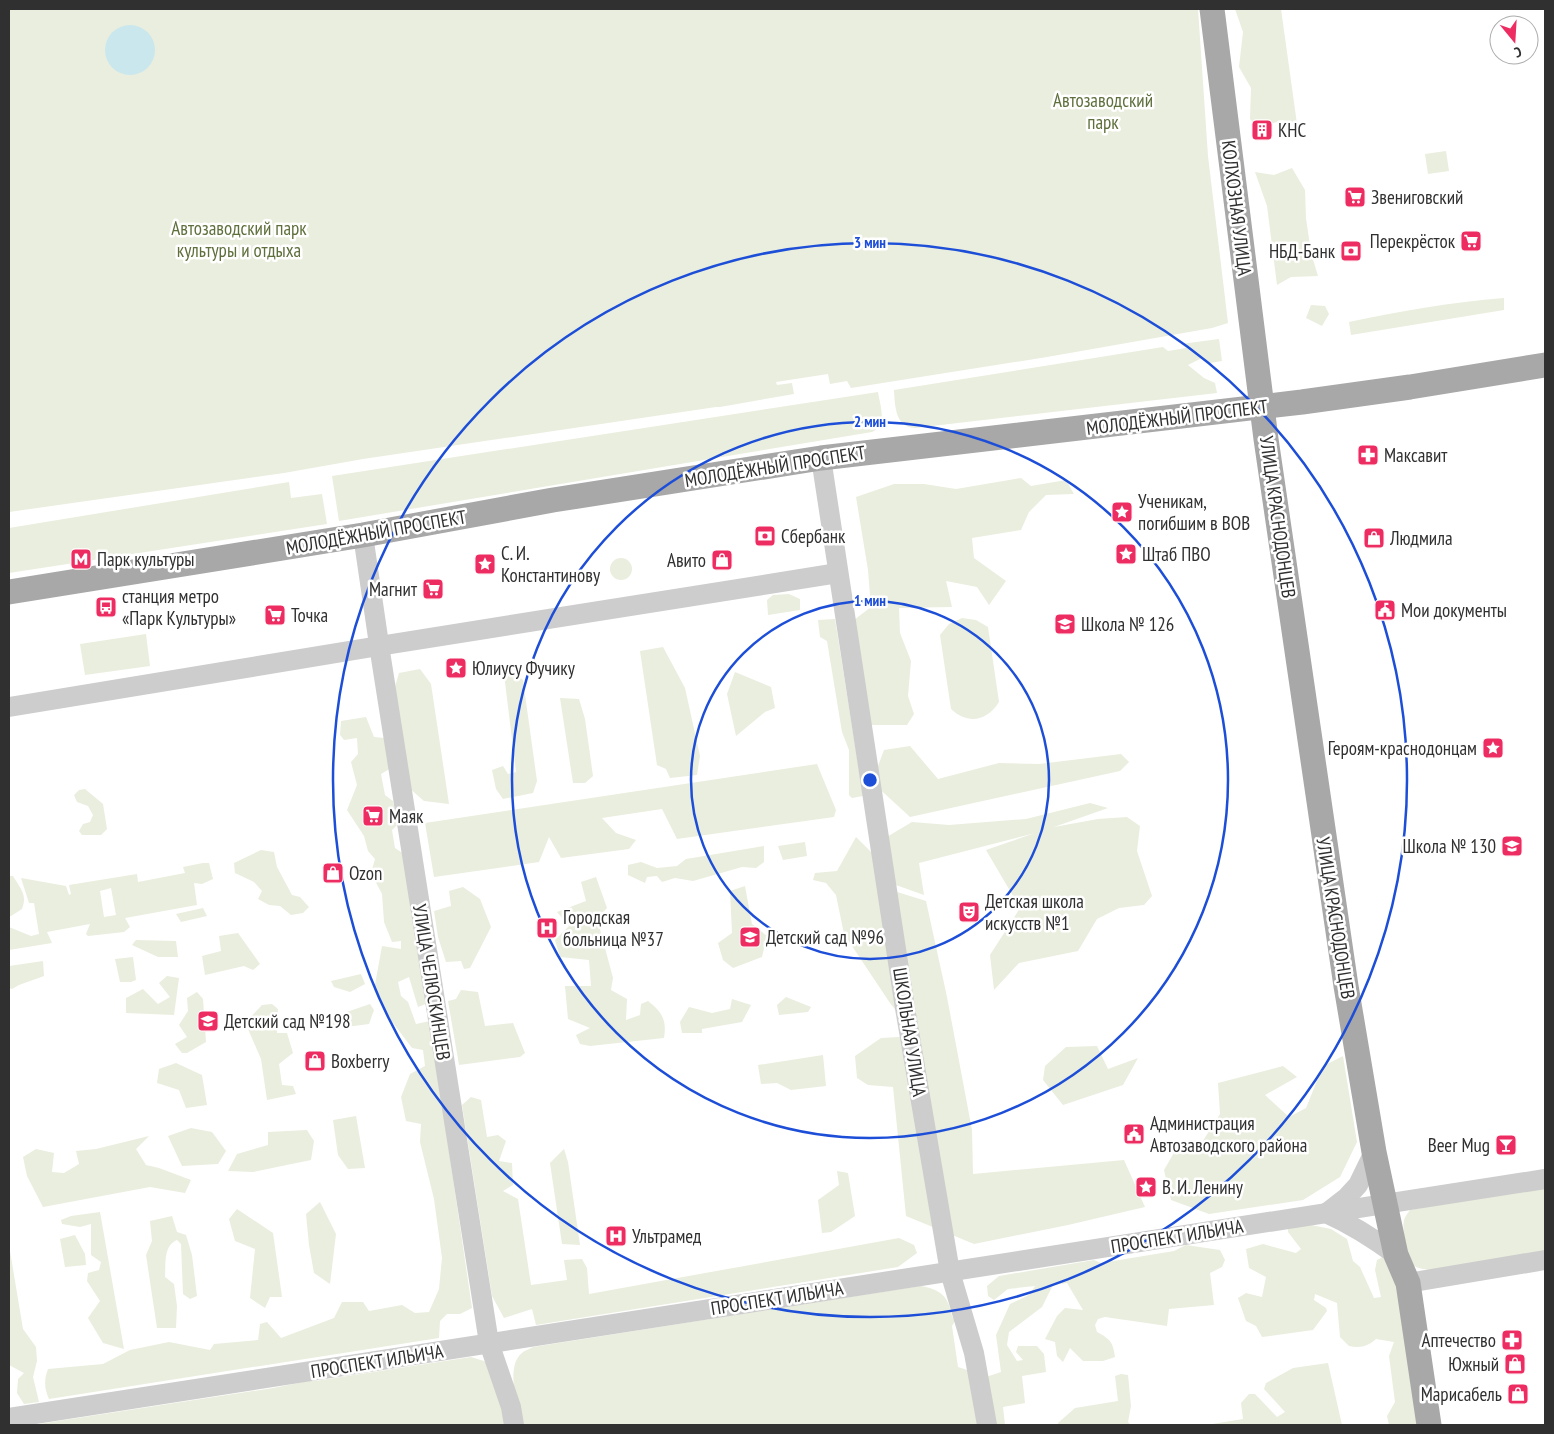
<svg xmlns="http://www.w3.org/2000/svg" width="1554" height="1434" font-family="'PT Sans Narrow',sans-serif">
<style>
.green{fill:#eaeede;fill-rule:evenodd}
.water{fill:#cae7ee}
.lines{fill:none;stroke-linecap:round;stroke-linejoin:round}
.minor{stroke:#cdcdcd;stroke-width:20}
.major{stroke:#a8a8a8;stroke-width:25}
.ring{fill:none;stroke:#1d4ed8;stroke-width:2.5}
.labels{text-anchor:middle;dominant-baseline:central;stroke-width:5;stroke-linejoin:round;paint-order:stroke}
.park-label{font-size:19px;fill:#5e6f3b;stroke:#fff}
.poi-label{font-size:19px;fill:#303030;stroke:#fff;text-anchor:start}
.street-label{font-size:19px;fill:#303030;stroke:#fff}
.centre{fill:#1d4ed8;stroke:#fff;stroke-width:2.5}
.ring-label{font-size:15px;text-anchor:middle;font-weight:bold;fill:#1d4ed8;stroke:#fff;stroke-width:5;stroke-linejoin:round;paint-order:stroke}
</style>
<rect width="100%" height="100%" fill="#fff"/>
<g class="green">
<polygon points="9,9 1198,9 1208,156 1228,323 1212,328 1047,357 851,388 847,381 830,384 828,374 776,382 777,385 792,383 794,394 720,407 716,407 363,459 284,473 9,512"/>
<polygon points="1235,9 1281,9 1297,124 1282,120 1259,128 1250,119 1251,88 1239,67 1243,32"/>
<polygon points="1446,151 1449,171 1428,174 1425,154"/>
<polygon points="1292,168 1305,190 1306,218 1311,253 1318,276 1291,277 1277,285 1267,206 1255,172 1274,175"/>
<path d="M1504,298V310L1351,335L1349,322C1400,311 1452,302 1504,298Z"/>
<polygon points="1311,305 1325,306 1329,314 1322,326 1306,318"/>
<path d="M1219,339L1222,361L1210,363L1202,358L1188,365L1204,378L1215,383L1217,393L915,428C895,427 895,406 894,390L1163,347L1168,351L1186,348L1181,344Z"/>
<path d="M878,392C880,405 888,426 872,432L339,521L332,476Z"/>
<polygon points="1021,478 1031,486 1066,480 1074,494 1046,495 1029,512 1021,530 972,538 974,558 1006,581 989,605 977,587 946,581 952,607 899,608 900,633 911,661 908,696 914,714 907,725 865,725 854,620 871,607 868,570 856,497 894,484 924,484 956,489"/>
<polygon points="289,482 291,498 322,494 327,524 9,573 9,528"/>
<circle cx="621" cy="569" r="11"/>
<polygon points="789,594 800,599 800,610 768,615 767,600 773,595"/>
<path d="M962,618L976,620L988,627L999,702C987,721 968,725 951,709L940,635L949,624Z"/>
<polygon points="835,619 863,796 852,798 849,795 849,750 842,732 827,641 820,637 818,620"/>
<polygon points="146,634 150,666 85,675 80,644"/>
<polygon points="663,647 685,688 700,756 697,775 670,778 666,769 657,765 640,651"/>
<polygon points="420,669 431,684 449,804 424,801 408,787 394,690 399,673"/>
<polygon points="735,672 771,687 775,708 765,712 736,736 727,694"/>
<polygon points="515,673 523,680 537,781 533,793 503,799 496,789 492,770 503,766 508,774 516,772 504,674"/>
<polygon points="560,698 579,699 585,719 593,776 585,783 573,783"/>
<path d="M366,717L374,737L385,738L391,768L381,774L385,795L393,801L398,824L392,830L395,848L404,854L428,1003L418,1007L409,977L398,982L401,996L408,1002L416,1024L430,1021L472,1308L460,1314H447L440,1321L439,1338L49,1399C44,1388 44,1380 48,1369L103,1364L130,1350L169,1342L210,1350L214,1344L258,1340L260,1324L267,1322L281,1338L334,1318L342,1302H363L369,1311L402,1305L415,1313L429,1312L439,1289L442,1258L434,1199L420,1142L421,1124L406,1121L401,1097L410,1074L425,1066L423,1050L412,1048L390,1019L374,990L382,946L401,949V941L392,942L384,922L382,894L371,873L375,859L368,851L364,836L347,810L357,785L351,762L358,754L357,738L344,740L340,735L341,721Z"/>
<polygon points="910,746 938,779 999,763 1039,764 1121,754 1129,762 1120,771 910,817 872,782 884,750"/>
<polygon points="817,764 836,810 834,817 677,839 662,809 602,818 616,833 636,840 629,849 561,858 549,837 539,862 434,877 425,823"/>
<polygon points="85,789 103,804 107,829 101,835 82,835 79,831 83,824 90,822 93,815 88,806 77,802 74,795 79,790"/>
<polygon points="1090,803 1108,808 1054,827 1098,819 1127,817 1140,826 1137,851 1152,896 1144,905 1119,908 1097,919 1078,951 1019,963 994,990 990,955 1020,908 986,850 1035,833 919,863 924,895 893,884 885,838 912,822 949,825 1026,819"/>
<polygon points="856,837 876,857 878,886 926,901 947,997 972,1130 973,1174 1124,1160 1145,1207 1068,1225 974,1244 906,1216 893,1087 868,1085 857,1078 855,1056 881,1038 916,1036 890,1003 844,934 836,895 826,883 813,880 815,873 837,871"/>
<polygon points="805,842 807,856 783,860 778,846"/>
<polygon points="764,846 764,862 756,868 742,867 693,881 675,878 662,882 657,876 647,877 645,883 628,875 628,865 641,862 657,868 677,866 686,859"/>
<polygon points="261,850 274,852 277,867 292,895 300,897 309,907 303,913 291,915 280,906 269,905 258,899 262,891 254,882 235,873 234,863"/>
<path d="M203,863H209L213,879L202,884L194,883L197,905L125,918L130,927L124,932L88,936L86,934L90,924L47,932L52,943L9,950V927L31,936L39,934L34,903H29L21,878L66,886L69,895L71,894L69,885L137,874L138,882L185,873L183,867ZM111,888L116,915L104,917L100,891Z"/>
<path d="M9,876H13C20,888 28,895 22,909L11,916H9Z"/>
<path d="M596,877L607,908L597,918L613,978L611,990L627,999L626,1020L640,1015L641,1004L648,1001C662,1012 667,1020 664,1038L590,1046L580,1044L576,1035L590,1028L568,1019L565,986H591L589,960L560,957L555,940L569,926L557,912L586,901L581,882Z"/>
<polygon points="745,886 752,924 767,936 762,957 733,968 723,960 718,943 732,933 730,891"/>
<polygon points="463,887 480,899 491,927 470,968 464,969 461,961 446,962 438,937 434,911 451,906 449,891"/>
<polygon points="203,908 207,916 181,922 176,914"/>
<polygon points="238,933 260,964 253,970 244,966 205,975 202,956 221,951 219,936"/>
<polygon points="136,940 176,941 178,957 158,957 132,945"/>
<polygon points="133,957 136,980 131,982 120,982 115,959"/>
<polygon points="43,961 44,976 19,985 12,989 9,988 9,966"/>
<polygon points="361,974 365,984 350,992 334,987 331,981"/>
<polygon points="167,976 179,978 174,1015 126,1013 126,998 143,989 158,1004 170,997 159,983"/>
<polygon points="461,990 478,992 485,1026 513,1023 525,1053 520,1057 459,1065 448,1001 456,999"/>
<polygon points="197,992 203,999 206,1042 187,1053 182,1053 175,1044 187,1037 179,1025 188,1011 187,998"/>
<polygon points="786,997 811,1007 808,1012 779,1015 777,1005"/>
<polygon points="732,999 751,1005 742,1022 702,1029 702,1033 682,1033 680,1022 689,1007 712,1013 730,1009"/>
<polygon points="272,1004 278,1009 277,1033 287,1033 293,1053 279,1064 282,1085 293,1086 296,1094 267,1100 261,1059 248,1029 247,1021 262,1005"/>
<polygon points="370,1004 374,1010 369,1024 331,1029 329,1018"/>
<polygon points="1097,1046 1108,1069 1138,1058 1123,1085 1063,1105 1043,1080 1045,1066 1066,1047"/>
<polygon points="823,1055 826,1086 791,1090 777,1083 761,1084 758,1065"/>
<polygon points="1343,1056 1357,1142 1340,1177 1303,1200 1209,1214 1171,1200 1164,1170 1175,1151 1199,1147 1220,1114 1218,1083 1283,1066 1297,1077 1265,1095 1289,1117 1306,1108 1323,1066"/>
<polygon points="176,1063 202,1075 207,1105 186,1108 179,1090 157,1083 159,1069"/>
<polygon points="471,1097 481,1100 487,1137 498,1135 506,1141 499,1161 512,1163 513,1185 503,1191 518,1199 531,1285 567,1280 564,1260 582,1259 587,1268 589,1294 899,1238 914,1245 917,1253 898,1267 536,1325 532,1309 504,1318 492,1296 462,1105"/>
<polygon points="356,1116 365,1168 348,1169 338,1155 333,1120"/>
<polygon points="191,1128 212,1132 226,1151 218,1164 182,1166 168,1136"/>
<polygon points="307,1130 314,1141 311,1160 253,1172 228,1171 237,1154 268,1145 268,1132"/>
<polygon points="149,1136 136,1149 146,1165 159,1168 191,1180 185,1193 150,1187 43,1207 27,1176 23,1157 36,1149 54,1153 52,1172 64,1173 79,1164 76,1151 96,1149"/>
<polygon points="564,1149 568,1162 580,1245 562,1244 550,1163"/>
<polygon points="837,1171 848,1173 855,1216 831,1232 822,1233 818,1200 839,1185"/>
<path d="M1545,1186V1253L1431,1270C1424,1269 1417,1269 1412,1264C1406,1257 1402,1229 1404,1220C1405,1216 1408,1213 1410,1210Z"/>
<polygon points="320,1202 336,1234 330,1284 314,1273 309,1245 306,1214"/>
<polygon points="237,1209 273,1233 282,1297 270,1297 265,1308 250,1298 255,1249 235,1241 229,1219"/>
<polygon points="100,1212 124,1349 103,1343 88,1318 100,1301 87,1281 88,1273 99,1270 101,1262 91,1255 91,1224 80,1227 62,1224 61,1220 71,1216"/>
<path d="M172,1216L177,1232L186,1235L192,1255L197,1296L190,1299L183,1294L181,1244L177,1240C163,1246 166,1264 165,1277L174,1284L177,1306L176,1328H157L146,1255L152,1241L150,1221Z"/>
<path d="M1306,1224L1331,1229L1347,1239L1353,1261L1360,1267L1374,1298L1381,1297L1375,1270L1377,1260L1385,1256L1397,1267L1425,1425H1389L1387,1416L1395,1402L1389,1356L1394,1342L1376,1339C1367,1347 1360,1348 1349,1346L1340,1337L1337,1303L1315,1294L1314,1300L1326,1308L1327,1311L1313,1330L1262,1337L1256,1326L1246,1321L1238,1298L1246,1293L1262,1297L1266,1277L1249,1268L1246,1249L1263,1244L1296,1253L1301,1249L1288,1232V1229Z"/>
<polygon points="75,1235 85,1254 86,1265 65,1267 60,1239"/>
<polygon points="9,1245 23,1329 36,1347 37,1361 33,1377 39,1402 24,1404 17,1393 18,1379 24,1373 9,1365"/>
<path d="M1186,1245L1220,1250L1225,1260L1222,1267L1210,1273L1214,1305L1169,1309L1167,1326L1105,1317L1098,1319L1095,1325L1097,1332C1110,1339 1113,1342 1115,1357L1103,1361H1083L1070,1348L1063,1362L1057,1356L1055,1342L1045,1339L1057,1316L1065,1308L1083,1310L1067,1283L1053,1285L1042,1307L1009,1332L1007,1345L1017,1361L1023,1360L1016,1352L1018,1346H1037L1044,1354L1046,1372L1022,1376L1025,1403L1003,1407L1005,1425H988L980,1379L1001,1372L996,1335L1010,1304L1029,1295L1035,1286L1008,1289L994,1300L988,1296L987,1286L999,1276L1094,1260L1101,1263L1174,1251Z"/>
<path d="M920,1286C934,1288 944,1292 949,1305C951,1311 951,1316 955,1321L952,1326L958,1367L970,1371L978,1425H521C518,1407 505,1366 522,1353C525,1350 530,1349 533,1347Z"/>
<polygon points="471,1357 484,1361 490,1366 506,1425 32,1425 273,1388 314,1380 315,1381"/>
<polygon points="1328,1363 1342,1425 1206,1425 1243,1419 1241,1403 1249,1394 1255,1394 1277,1417 1285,1412 1264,1389 1266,1383 1293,1368"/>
<polygon points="1121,1374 1128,1375 1131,1406 1128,1422 1131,1425 1058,1425 1058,1423 1075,1408 1118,1401 1115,1376"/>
</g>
<circle class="water" cx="130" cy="50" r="25"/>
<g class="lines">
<g class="minor">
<polyline points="821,458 905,1008 950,1272 974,1353 987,1425"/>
<polyline points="363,535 381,658 489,1343 511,1407 514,1425"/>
<polyline points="9,707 379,646 838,573"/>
<polyline points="1328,1212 1346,1198 1358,1185 1374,1152"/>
<path d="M1326,1213C1353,1225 1373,1238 1396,1255"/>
<polyline points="1408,1283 1545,1260"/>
<polyline points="9,1418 1545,1179"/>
</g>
<g class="major">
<polyline points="1212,9 1266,439 1346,986 1374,1152 1396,1255 1408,1283 1429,1425"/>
<polyline points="9,592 363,535 553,500 821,458 1302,402 1410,387 1545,365"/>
</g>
</g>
<g class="ring">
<circle cx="870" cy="780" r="179"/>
<circle cx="870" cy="780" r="358"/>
<circle cx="870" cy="780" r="537"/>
</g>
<defs>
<g id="building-square" transform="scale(1.125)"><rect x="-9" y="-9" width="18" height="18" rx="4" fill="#ed2d62" stroke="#fff"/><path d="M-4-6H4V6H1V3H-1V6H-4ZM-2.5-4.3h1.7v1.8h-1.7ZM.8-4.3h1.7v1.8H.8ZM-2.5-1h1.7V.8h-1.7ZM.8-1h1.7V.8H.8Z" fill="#fff"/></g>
<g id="supermarket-square" transform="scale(1.125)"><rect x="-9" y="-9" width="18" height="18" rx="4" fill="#ed2d62" stroke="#fff"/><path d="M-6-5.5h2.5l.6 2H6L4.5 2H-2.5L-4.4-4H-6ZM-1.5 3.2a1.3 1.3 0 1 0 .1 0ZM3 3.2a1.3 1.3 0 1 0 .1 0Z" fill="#fff"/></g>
<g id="bank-square" transform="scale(1.125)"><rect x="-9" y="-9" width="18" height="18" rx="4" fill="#ed2d62" stroke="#fff"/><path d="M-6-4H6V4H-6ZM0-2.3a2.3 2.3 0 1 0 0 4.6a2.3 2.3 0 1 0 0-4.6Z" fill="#fff"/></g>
<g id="pharmacy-square" transform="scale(1.125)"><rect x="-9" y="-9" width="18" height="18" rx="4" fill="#ed2d62" stroke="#fff"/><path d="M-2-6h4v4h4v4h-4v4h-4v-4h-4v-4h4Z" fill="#fff"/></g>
<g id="sight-square" transform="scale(1.125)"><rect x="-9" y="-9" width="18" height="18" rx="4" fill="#ed2d62" stroke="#fff"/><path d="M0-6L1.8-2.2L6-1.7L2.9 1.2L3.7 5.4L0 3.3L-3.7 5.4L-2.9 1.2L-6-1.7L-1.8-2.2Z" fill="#fff"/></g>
<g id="shop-square" transform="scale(1.125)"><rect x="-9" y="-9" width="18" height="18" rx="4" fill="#ed2d62" stroke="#fff"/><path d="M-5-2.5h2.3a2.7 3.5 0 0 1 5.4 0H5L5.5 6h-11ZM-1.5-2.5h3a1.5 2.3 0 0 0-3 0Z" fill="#fff"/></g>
<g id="metro-square" transform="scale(1.125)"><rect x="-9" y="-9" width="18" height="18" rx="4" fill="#ed2d62" stroke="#fff"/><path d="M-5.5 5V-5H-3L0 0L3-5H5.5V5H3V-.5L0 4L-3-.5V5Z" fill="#fff"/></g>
<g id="bus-square" transform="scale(1.125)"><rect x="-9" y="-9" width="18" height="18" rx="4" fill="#ed2d62" stroke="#fff"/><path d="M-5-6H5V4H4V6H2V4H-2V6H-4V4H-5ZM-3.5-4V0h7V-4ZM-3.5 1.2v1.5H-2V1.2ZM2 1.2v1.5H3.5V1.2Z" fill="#fff"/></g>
<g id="civic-square" transform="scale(1.125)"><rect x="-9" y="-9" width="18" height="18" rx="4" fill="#ed2d62" stroke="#fff"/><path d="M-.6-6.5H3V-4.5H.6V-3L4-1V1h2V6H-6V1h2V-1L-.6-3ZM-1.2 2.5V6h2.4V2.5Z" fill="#fff"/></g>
<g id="school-square" transform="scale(1.125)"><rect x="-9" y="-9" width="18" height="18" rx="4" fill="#ed2d62" stroke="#fff"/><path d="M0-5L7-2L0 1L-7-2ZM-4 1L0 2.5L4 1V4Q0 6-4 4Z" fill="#fff"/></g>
<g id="theatre-square" transform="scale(1.125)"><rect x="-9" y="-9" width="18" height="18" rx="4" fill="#ed2d62" stroke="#fff"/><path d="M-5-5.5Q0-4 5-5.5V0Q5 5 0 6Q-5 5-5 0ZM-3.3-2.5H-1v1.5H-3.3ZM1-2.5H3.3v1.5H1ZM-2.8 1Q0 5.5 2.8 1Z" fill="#fff"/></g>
<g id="hospital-square" transform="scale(1.125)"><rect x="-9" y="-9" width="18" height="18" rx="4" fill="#ed2d62" stroke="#fff"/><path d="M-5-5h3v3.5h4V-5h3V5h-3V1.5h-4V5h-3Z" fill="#fff"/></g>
<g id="bar-square" transform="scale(1.125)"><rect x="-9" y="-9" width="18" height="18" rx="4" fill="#ed2d62" stroke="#fff"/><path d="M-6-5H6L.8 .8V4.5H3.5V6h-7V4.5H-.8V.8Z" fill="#fff"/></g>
</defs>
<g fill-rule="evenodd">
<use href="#building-square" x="1262" y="130"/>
<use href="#supermarket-square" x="1355" y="197"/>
<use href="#supermarket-square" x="1471" y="241"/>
<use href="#bank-square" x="1351" y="251"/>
<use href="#pharmacy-square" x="1368" y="455"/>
<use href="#sight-square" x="1122" y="512"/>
<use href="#bank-square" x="765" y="536"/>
<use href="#shop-square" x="1374" y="538"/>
<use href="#sight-square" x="1126" y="554"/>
<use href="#metro-square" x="81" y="559"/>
<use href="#shop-square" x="722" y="560"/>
<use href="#sight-square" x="485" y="564"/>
<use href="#supermarket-square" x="433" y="589"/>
<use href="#bus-square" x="106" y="607"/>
<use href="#civic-square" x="1385" y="610"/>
<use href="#supermarket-square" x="275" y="615"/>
<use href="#school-square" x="1065" y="624"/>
<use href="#sight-square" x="456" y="668"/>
<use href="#sight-square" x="1493" y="748"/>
<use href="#supermarket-square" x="373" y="816"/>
<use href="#school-square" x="1512" y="846"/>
<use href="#shop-square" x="333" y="873"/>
<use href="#theatre-square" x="969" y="912"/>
<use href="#hospital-square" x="547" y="928"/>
<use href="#school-square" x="750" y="937"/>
<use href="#school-square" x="208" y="1021"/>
<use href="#shop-square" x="315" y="1061"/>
<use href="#civic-square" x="1134" y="1134"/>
<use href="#bar-square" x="1506" y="1145"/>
<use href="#sight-square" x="1146" y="1187"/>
<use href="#hospital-square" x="616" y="1236"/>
<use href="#pharmacy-square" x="1512" y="1340"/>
<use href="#shop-square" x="1515" y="1364"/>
<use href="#shop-square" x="1518" y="1394"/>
</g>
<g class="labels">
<g class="park-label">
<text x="1103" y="100">Автозаводский<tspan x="1103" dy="22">парк</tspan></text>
<text x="239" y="228">Автозаводский парк<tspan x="239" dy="22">культуры и отдыха</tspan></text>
</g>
<g class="poi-label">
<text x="1278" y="130">КНС</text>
<text x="1371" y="197">Звениговский</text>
<text x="1455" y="241" text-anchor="end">Перекрёсток</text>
<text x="1335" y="251" text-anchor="end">НБД-Банк</text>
<text x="1384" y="455">Максавит</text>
<text x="1138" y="501">Ученикам,<tspan x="1138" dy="22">погибшим в ВОВ</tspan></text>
<text x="781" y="536">Сбербанк</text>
<text x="1390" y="538">Людмила</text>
<text x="501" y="553">С. И.<tspan x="501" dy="22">Константинову</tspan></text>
<text x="1142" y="554">Штаб ПВО</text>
<text x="97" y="559">Парк культуры</text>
<text x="706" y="560" text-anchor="end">Авито</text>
<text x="417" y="589" text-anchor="end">Магнит</text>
<text x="122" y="596">станция метро<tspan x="122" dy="22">«Парк Культуры»</tspan></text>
<text x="1401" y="610">Мои документы</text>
<text x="291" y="615">Точка</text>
<text x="1081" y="624">Школа № 126</text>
<text x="472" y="668">Юлиусу Фучику</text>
<text x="1477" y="748" text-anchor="end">Героям-краснодонцам</text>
<text x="389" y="816">Маяк</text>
<text x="1496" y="846" text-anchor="end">Школа № 130</text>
<text x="349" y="873">Ozon</text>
<text x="985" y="901">Детская школа<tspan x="985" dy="22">искусств №1</tspan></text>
<text x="563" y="917">Городская<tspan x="563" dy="22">больница №37</tspan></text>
<text x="766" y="937">Детский сад №96</text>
<text x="224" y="1021">Детский сад №198</text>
<text x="331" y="1061">Boxberry</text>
<text x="1150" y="1123">Администрация<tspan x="1150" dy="22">Автозаводского района</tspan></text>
<text x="1490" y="1145" text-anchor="end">Beer Mug</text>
<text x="1162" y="1187">В. И. Ленину</text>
<text x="632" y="1236">Ультрамед</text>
<text x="1496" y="1340" text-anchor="end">Аптечество</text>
<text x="1499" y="1364" text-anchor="end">Южный</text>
<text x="1502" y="1394" text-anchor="end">Марисабель</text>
</g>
<g class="street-label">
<text transform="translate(1237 208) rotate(83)">КОЛХОЗНАЯ УЛИЦА</text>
<text transform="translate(1177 417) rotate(-7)">МОЛОДЁЖНЫЙ ПРОСПЕКТ</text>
<text transform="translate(775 466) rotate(-9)">МОЛОДЁЖНЫЙ ПРОСПЕКТ</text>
<text transform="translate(1278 517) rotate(82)">УЛИЦА КРАСНОДОНЦЕВ</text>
<text transform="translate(376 532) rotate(-10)">МОЛОДЁЖНЫЙ ПРОСПЕКТ</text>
<text transform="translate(1336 918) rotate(81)">УЛИЦА КРАСНОДОНЦЕВ</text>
<text transform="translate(432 982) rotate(81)">УЛИЦА ЧЕЛЮСКИНЦЕВ</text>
<text transform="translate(910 1032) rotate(81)">ШКОЛЬНАЯ УЛИЦА</text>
<text transform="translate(1177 1236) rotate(-9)">ПРОСПЕКТ ИЛЬИЧА</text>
<text transform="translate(777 1298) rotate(-9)">ПРОСПЕКТ ИЛЬИЧА</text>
<text transform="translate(377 1361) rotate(-9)">ПРОСПЕКТ ИЛЬИЧА</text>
</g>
</g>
<circle cx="870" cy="780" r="8" class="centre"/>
<g class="ring-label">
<text x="870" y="248">3 мин</text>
<text x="870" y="427">2 мин</text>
<text x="870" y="606">1 мин</text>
</g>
<rect width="1554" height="1434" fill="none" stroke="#303030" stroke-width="20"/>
<g transform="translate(1514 40) rotate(162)"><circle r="24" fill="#ffffff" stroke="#acacac"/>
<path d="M0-4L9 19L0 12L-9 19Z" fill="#ed2d62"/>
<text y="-8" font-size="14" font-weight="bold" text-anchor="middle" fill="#303030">С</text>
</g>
</svg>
